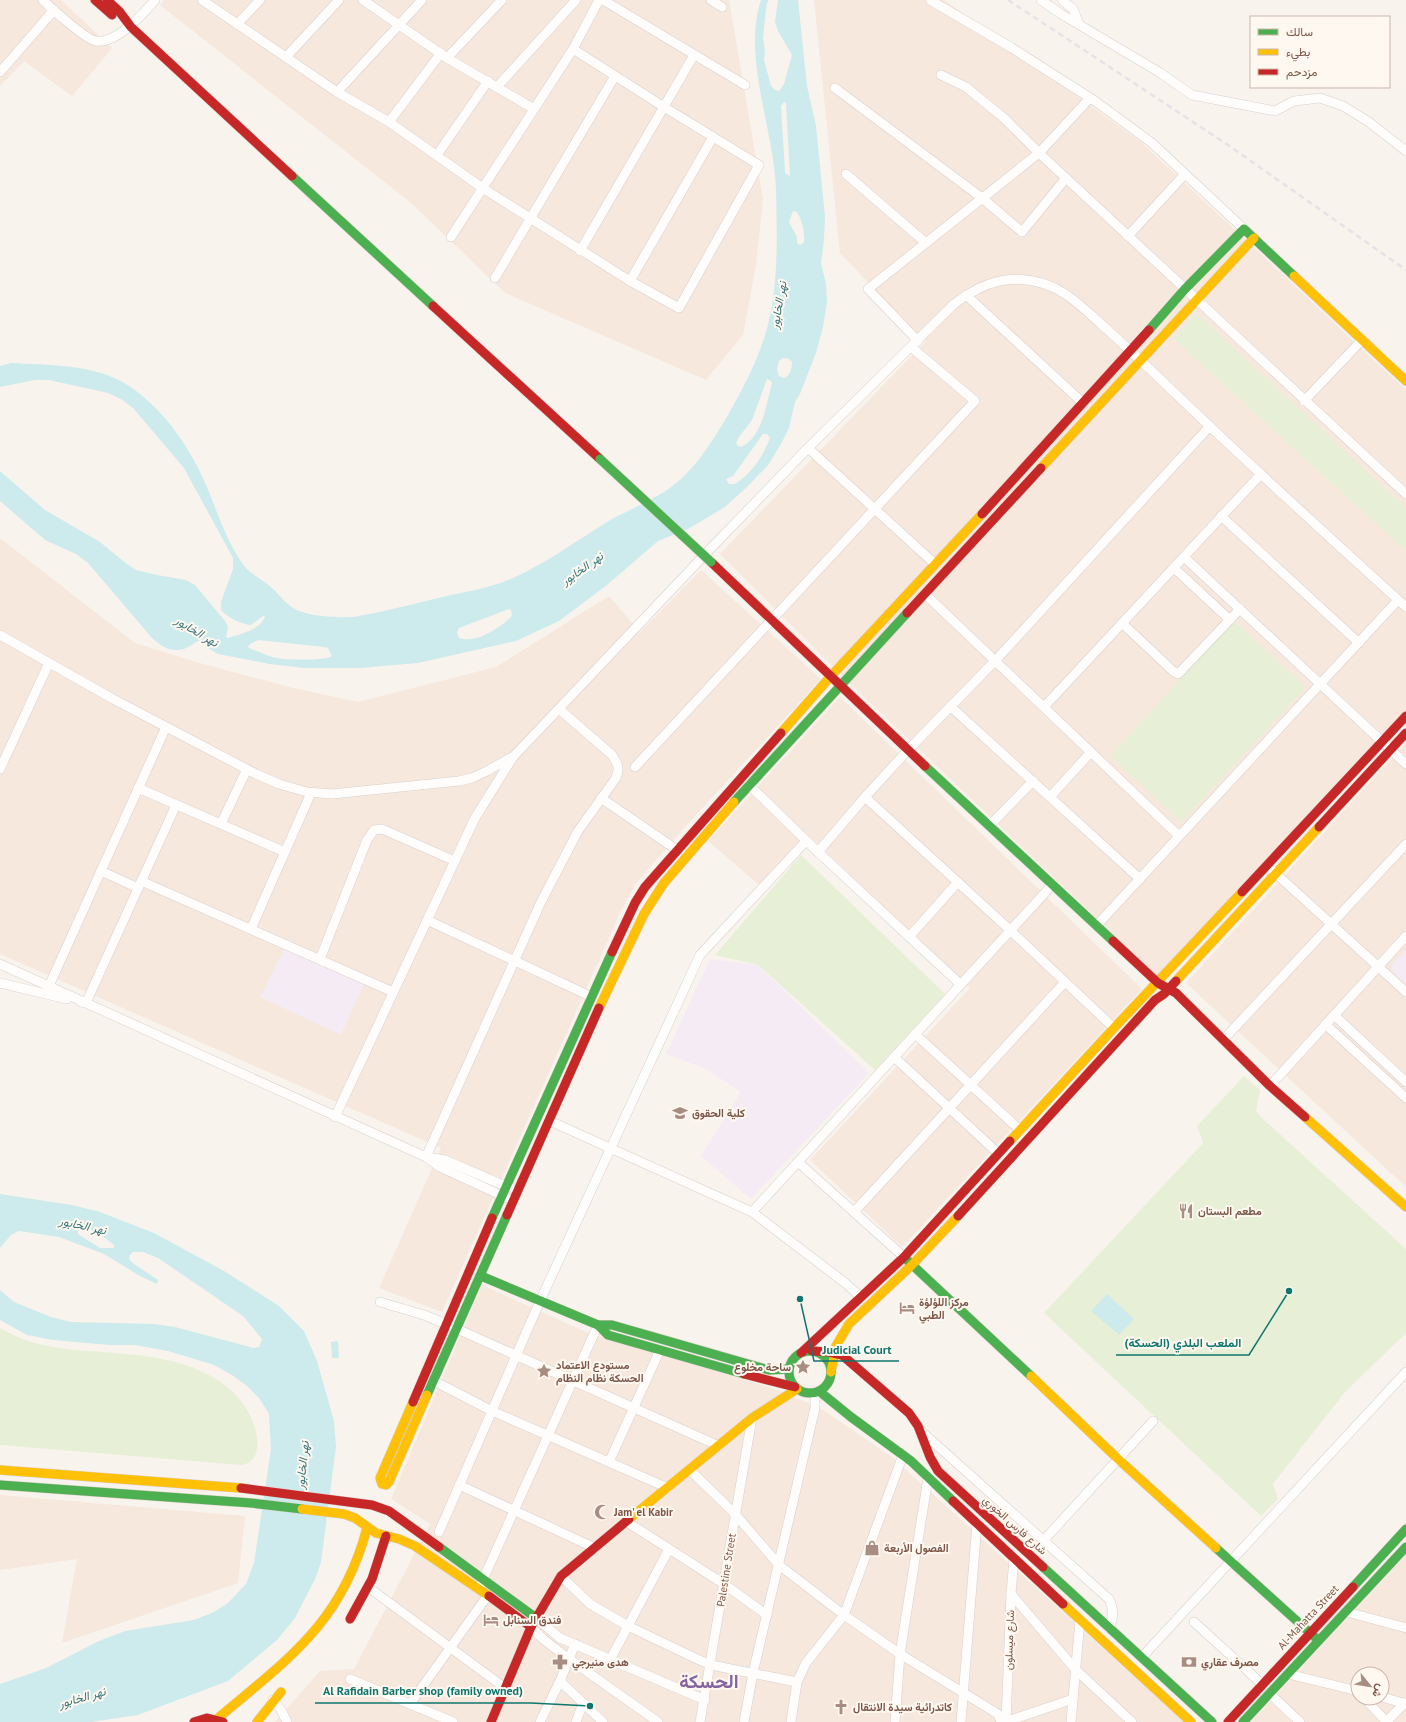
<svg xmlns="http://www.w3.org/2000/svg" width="1406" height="1722" font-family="'PT Sans',Vazirmatn,sans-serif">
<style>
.residential{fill:#f6e8dd;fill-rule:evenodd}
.education{fill:#f5ebf5}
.green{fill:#e7f0d6}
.water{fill:#cdebec;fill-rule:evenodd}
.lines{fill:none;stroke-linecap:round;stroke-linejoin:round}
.street-casing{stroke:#d9cfca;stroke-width:10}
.fast-casing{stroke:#dad0ca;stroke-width:10}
.slow-casing{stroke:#dad0ca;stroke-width:10}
.jam-casing{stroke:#dad0ca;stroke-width:10}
.street{stroke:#fefdfc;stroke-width:9}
.fast{stroke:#4caf50;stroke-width:9}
.slow{stroke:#ffc107;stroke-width:9}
.jam{stroke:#c62828;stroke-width:9}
.rail{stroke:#e5e3e6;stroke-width:2.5;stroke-dasharray:6 4;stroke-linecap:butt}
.fast-bridge-casing{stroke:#dad0ca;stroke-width:10;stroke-linecap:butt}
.fast-bridge{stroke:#4caf50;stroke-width:9}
.labels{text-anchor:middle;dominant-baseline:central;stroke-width:4;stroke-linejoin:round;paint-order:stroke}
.poi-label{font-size:11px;font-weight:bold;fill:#7c5648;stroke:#fff8f0;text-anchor:start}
.street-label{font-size:11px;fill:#7c5648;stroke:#fff8f0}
.water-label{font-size:12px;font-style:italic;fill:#37767b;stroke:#fff8f0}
.town-label{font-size:19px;font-weight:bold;fill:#86649f;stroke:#fff8f0}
.leader{fill:none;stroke:#0f766e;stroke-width:1.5}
.callout-dot{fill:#0f766e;stroke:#fff8f0;stroke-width:1.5}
.callout-label{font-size:12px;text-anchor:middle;font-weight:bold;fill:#0f766e;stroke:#fff8f0;stroke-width:4;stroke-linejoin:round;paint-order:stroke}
</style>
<rect width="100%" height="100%" fill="#f9f3ed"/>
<g class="residential">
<polygon points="0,0 61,0 112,48 72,96 24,61 0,86"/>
<polygon points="164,0 729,0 763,199 756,265 743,335 706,380 505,293 411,203 160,5"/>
<polygon points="814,0 944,0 1142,143 1406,390 1406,719 1159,977 850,684 720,554 925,342 840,253"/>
<polygon points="0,538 135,643 196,662 289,687 358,702 496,667 609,596 640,632 701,570 821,679 684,828 636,883 621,911 442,1312 379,1288 441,1148 0,954"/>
<polygon points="840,697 1142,989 902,1247 810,1160 970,988 806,833 759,885 708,841"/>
<polygon points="1406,743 1406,1187 1186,983"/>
<polygon points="482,1285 586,1332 769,1387 822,1409 893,1458 1184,1722 275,1722 320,1671 354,1669 430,1524 391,1499"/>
<polygon points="0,1495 245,1516 238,1583 62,1643 77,1559 0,1570"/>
<path d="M1406,1555V1722H1251ZM1358,1674H1382V1698H1358Z"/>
</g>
<g class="education">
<polygon points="285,947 364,984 341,1035 260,997"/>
<polygon points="1406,950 1406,984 1393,972 1392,964"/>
<polygon points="710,959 758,965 869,1073 751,1199 701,1156 741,1092 706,1069 666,1054"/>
</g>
<g class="green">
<polygon points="1196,313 1406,508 1406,551 1173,338"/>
<polygon points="1234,621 1306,687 1181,822 1110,756"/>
<polygon points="801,855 945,994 875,1070 758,965 715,955"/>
<polygon points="1244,1076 1260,1090 1256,1111 1261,1117 1406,1249 1406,1333 1345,1392 1273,1484 1278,1499 1261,1516 1044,1313 1203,1143 1197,1126"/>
<path d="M0,1328C12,1335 26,1341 39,1344C71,1352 104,1351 136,1355C185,1360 244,1379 256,1432C259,1446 258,1463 241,1465L0,1445Z"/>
</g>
<g class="water">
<path d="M761,0H768L766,9L763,38L765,51L764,60L771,86L775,90L779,91L784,84L792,55L778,31L775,22L778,0H798L807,86L816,126L825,217L824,240L821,263L826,284L827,303L823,327L816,353L800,394L795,402L789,428L782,442L769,464L749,485L725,507L688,529L658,541L607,585L559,621L516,641L418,663L360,668H304L270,664L218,654L206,647L203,641C198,640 196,642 192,645C176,655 164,649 152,638L88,563L76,554L45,540L0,501V471L45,510L100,542L127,564L136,570L157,575L186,580L195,585L225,621L228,627L226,637L228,638C240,634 261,630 265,616H263L251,625C241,624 228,618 221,610V602L233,569V558L184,468L133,408L121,399L108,393L49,380H35L0,387V366L11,363C46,365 94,364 126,384C165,409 192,450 209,492C219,517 227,541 242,563C249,574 263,579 272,588C283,598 287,607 302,612C318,617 337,617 353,617C382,612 410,605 438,598C463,592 489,589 513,578C547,563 576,541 607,522C631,508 661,498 682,478C701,460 715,437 728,415C743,389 757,362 766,332C779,286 777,237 776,189C774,129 742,58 761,0ZM784,102L786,103L790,176L786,174L785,172L781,106ZM793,211L797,212C802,220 805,233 804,242L800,245L797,243V237L789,222ZM783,358L789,359L792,362C792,368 790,376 784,378L779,376L777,369L779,361ZM767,379L770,380L772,383C766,404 763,437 741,447L738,446L736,443L739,437L752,420ZM763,434H767L770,438C762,458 752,473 735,484H729L726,479L733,476ZM509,609L511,610L512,616C500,628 475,644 459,638L457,633L459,628ZM258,640L324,647L328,648L332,656C326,661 287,660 277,658C269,657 260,652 251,649L248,647L249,645Z"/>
<path d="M0,1194L72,1205L100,1212L154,1233L224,1271L279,1306L304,1331L317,1361L334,1421L336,1447L321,1562L316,1577L295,1618L277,1640L228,1681L138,1715L91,1722H0V1684L46,1668L99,1641L125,1631L194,1620L214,1612L228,1603L246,1584L254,1563L271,1449L269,1414L259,1398L247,1386L232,1375L214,1365L168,1351L135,1345H109L53,1340L27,1335L0,1320V1290L14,1302L51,1317L71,1322L154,1324L175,1327L254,1348L259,1347L262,1339L243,1316L158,1258L143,1252H133L130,1255L129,1259L134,1264L158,1280L157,1284L140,1276L104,1254L59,1237L19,1231L11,1235L0,1248ZM81,1227C93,1229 104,1237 114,1245V1248H100L78,1234L77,1229Z"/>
<polygon points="1107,1294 1134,1319 1119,1335 1091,1311"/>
<polygon points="338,1341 339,1358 332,1358 331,1342"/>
</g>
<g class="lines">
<g class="street-casing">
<g id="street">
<path d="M43,0C52,9 85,39 96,41C117,44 143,14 155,0"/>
<polyline points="202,0 337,92 389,122 484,189 630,281 679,308 759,165 664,107 573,49"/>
<polyline points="363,0 447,58 534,109"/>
<polyline points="603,0 745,85"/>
<polyline points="711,0 722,7"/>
<polyline points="930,0 1012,48 1095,101 1152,143 1244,229"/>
<polyline points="1041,0 1061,14 1159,72 1192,95 1275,111 1294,101 1320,98 1343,106 1369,122 1406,151"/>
<polyline points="1062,0 1073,9 1079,24"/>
<polyline points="237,24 260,0"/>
<polyline points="286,57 339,0"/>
<polyline points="447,58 502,0"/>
<polyline points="0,72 54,10"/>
<polyline points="941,75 966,87 1005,119 1039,153 1406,494"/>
<polyline points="497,87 576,0"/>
<polyline points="835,88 982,198 1022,232 1066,178"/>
<polyline points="337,92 422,0"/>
<polyline points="389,122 441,53"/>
<polyline points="437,155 488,81"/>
<polyline points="846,174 926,243"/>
<polyline points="1128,236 1185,174"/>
<polyline points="451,237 573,49 599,0"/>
<polyline points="580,251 694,55"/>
<polyline points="495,278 615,76"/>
<polyline points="630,281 713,137"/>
<polyline points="966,295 1083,403"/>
<polyline points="918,341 868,289 1039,153 1090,98"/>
<polyline points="1304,401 1362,340"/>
<polyline points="808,448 935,564"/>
<polyline points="1221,516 1359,643"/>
<polyline points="1184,557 1406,764"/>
<polyline points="1174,568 1230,620"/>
<polyline points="925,594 1179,836"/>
<polyline points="1122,623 1174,672 1178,674 1240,609"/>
<path d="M0,635L113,699L256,774L279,784L307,792L332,794L459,781L472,778L487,771L514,756L713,546L808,448L954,304C984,281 1013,272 1050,286C1070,294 1085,310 1101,324C1128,348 1154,373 1180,398C1254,469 1330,538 1406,607"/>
<polyline points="950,706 1140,879"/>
<polyline points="1044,707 1261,474"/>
<polyline points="635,767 975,401 911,347"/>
<polyline points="0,769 49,663"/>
<polyline points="749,785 818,852 960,984"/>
<polyline points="138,788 285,852"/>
<polyline points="865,797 1010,930 1114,1028"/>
<polyline points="1050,797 1091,752"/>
<polyline points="601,798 677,850"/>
<polyline points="221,824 247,769"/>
<polyline points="990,825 1033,781"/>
<polyline points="818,852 865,797 908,750 995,661 1210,426"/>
<polyline points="101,871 138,888"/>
<polyline points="1273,871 1406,992"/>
<polyline points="141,881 393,992"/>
<polyline points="429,921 592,997"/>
<polyline points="1097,925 1398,600"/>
<polyline points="251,929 311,793"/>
<polyline points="909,937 958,882"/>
<polyline points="320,959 367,840 374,830 382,829 455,861"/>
<polyline points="0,964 426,1157 440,1167 507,1198"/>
<polyline points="0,983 67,999"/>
<polyline points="49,986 166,727"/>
<polyline points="81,1002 86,1003 176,805"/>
<polyline points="1334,1015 1406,1082"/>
<polyline points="1325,1024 1406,1098"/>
<polyline points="915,1034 1020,1130"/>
<polyline points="1223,1040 1406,844"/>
<polyline points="894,1057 999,1154"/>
<polyline points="1270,1086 1406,936"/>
<polyline points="335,1117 475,818 513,757"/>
<polyline points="550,1121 752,1212 844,1282 861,1297"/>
<path d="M426,1157L541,902L578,831L616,778C620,768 618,764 612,755L559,709"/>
<polyline points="427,1157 445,1160 510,1188"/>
<polyline points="798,1162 904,1257"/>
<polyline points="752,1212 1053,884"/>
<polyline points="854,1212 1065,982"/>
<polyline points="380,1302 424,1315 446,1324 719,1446"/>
<polyline points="434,1381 492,1411 668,1488"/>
<path d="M921,1431L1109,1599C1114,1609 1114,1618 1109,1628"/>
<polyline points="609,1462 660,1350"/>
<polyline points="690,1470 735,1514 779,1565 844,1615 900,1654 998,1714 1001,1722"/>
<polyline points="459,1485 595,1548"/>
<polyline points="627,1522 724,1584 767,1615"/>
<polyline points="439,1532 540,1301 700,955 806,841"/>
<polyline points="1044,1540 1153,1421"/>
<polyline points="561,1576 590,1604 628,1626 695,1658 711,1665 797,1682"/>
<polyline points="481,1584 598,1325"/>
<polyline points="368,1587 505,1688"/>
<polyline points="1011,1594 1076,1670 1132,1722"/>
<polyline points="1347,1612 1406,1628"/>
<polyline points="536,1618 560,1638 705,1700"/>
<polyline points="1194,1622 1262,1684"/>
<polyline points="531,1627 543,1639 565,1656 658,1722"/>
<polyline points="1142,1657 1406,1372"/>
<polyline points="610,1660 669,1549"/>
<polyline points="1288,1674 1358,1691"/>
<polyline points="350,1679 453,1722"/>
<polyline points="560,1681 603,1722"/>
<polyline points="1270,1694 1300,1722"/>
<polyline points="1382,1697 1406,1704"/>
<polyline points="1364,1698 1387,1722"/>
<polyline points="273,1700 281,1710 287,1722"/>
<polyline points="410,1704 488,1595"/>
<polyline points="540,1722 560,1681 575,1644"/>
<polyline points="576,1722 583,1703"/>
<polyline points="700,1722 752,1418"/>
<polyline points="744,1722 753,1673 815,1408 815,1393"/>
<polyline points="791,1722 797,1682 806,1663 844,1615 903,1455"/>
<polyline points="895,1722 900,1654 928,1478"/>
<polyline points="961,1722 977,1523"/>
<polyline points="1005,1722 1073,1699"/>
<polyline points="1006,1722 1011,1594 1014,1559"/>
<polyline points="1071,1722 1080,1620"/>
<polyline points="1386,1722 1405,1703"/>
</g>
</g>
<g class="fast-casing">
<g id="fast">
<polyline points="292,176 433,306"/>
<polyline points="1149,330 1185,289 1244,229 1294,276"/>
<polyline points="925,766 1113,941"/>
<polyline points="734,802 907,613"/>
<polyline points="492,1218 612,952"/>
<polyline points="907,1260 1031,1376"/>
<polyline points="481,1276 598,1325 608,1335 744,1374"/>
<polyline points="598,1325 612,1325 769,1370 789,1369"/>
<circle cx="810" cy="1372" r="21"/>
<polyline points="819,1391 851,1417 911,1461 953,1501"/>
<polyline points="427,1395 507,1215"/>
<polyline points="0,1485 251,1503 302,1509"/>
<polyline points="439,1547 536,1618"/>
<polyline points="1216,1548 1318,1640"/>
<polyline points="1043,1567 1212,1722"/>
<polyline points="1353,1587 1406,1529"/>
<polyline points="1243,1722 1406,1547"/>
</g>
</g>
<g class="slow-casing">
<g id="slow">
<polyline points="1294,276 1406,381"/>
<polyline points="1041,468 1254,238"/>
<polyline points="781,733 831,676 982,514"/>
<polyline points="1176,981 1319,827"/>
<polyline points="599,1008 644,914 664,883 734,802"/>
<polyline points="1305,1117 1406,1207"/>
<polyline points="1010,1141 1114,1028 1242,892"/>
<polyline points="831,1372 836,1346 849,1324 912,1265 958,1216"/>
<polyline points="1031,1376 1118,1459 1216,1548"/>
<polyline points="413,1402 380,1478 382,1484 386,1485 389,1482 427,1395"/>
<polyline points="0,1470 241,1488"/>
<polyline points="302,1509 344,1514 355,1518 376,1533 399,1539 415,1546 489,1596"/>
<polyline points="629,1519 752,1418 797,1389"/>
<polyline points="1063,1604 1191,1722"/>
<path d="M217,1719C288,1659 342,1623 367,1528"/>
<polyline points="257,1722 281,1692"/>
</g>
</g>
<g class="jam-casing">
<g id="jam">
<polyline points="95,0 112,15"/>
<polyline points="107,0 119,11 131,27 292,176"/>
<polyline points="433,306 600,459"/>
<polyline points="982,514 1149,330"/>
<polyline points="711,562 925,766"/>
<polyline points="907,613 1041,468"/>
<polyline points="1319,827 1406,733"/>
<polyline points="1242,892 1406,716"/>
<polyline points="1113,941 1158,983 1176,993 1270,1086 1305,1117"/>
<polyline points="612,952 635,903 645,887 781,733"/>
<polyline points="507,1215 599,1008"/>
<polyline points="958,1216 1155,1000 1164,994 1176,981"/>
<polyline points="812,1351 829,1352 842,1355 909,1413 918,1426 930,1457 938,1471 1043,1567"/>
<polyline points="801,1353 904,1257 1010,1141"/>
<polyline points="744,1374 795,1387"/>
<polyline points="413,1402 492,1218"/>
<polyline points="241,1488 372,1505 389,1511 439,1547"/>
<polyline points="953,1501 1063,1604"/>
<polyline points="489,1596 531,1627"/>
<polyline points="350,1619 372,1579 386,1536"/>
<polyline points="194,1722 207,1718 223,1722"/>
<polyline points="491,1722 531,1627 561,1576 629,1519"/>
<polyline points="1228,1722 1353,1587"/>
</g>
</g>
<use href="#street" class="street"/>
<use href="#fast" class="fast"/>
<use href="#slow" class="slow"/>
<use href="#jam" class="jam"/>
<polyline class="rail" points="1008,0 1231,147 1406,270"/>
<g class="fast-bridge-casing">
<polyline id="fast-bridge" points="600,459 711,562"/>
</g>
<use href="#fast-bridge" class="fast-bridge"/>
</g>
<defs>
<g id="university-bare" transform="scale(1.2)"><path d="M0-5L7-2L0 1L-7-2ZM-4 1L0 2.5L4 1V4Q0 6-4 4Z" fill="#a88d82" stroke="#fff8f0" stroke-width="2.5" paint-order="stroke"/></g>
<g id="restaurant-bare" transform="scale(1.2)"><path d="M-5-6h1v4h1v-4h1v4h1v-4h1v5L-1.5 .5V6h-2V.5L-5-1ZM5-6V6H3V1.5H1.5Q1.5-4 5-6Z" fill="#a88d82" stroke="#fff8f0" stroke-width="2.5" paint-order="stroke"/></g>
<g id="hotel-bare" transform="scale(1.2)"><path d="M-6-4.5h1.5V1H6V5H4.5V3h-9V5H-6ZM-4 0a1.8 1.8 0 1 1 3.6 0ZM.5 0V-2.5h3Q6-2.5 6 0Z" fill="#a88d82" stroke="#fff8f0" stroke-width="2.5" paint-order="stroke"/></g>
<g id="sight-bare" transform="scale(1.2)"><path d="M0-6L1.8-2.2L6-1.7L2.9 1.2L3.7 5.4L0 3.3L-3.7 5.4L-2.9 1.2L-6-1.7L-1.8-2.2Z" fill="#a88d82" stroke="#fff8f0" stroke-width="2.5" paint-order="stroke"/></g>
<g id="mosque-bare" transform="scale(1.2)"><path d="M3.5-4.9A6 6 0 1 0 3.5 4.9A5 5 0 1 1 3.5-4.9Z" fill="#a88d82" stroke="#fff8f0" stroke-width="2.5" paint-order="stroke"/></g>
<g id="shop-bare" transform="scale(1.2)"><path d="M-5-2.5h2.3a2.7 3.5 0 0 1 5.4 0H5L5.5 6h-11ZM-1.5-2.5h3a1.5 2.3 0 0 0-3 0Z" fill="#a88d82" stroke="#fff8f0" stroke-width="2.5" paint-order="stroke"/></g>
<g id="pharmacy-bare" transform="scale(1.2)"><path d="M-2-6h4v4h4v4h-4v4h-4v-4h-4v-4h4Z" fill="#a88d82" stroke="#fff8f0" stroke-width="2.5" paint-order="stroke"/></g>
<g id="bank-bare" transform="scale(1.2)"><path d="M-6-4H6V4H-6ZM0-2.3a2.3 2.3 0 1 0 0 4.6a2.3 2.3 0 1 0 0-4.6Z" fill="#a88d82" stroke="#fff8f0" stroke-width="2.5" paint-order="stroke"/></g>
<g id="church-bare" transform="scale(1.2)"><path d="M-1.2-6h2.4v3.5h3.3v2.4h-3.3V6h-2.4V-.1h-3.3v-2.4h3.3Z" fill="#a88d82" stroke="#fff8f0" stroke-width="2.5" paint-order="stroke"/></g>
</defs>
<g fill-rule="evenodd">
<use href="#university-bare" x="680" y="1113"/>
<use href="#restaurant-bare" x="1186" y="1211"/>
<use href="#hotel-bare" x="907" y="1308"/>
<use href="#sight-bare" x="803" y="1367"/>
<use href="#sight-bare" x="544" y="1371"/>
<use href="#mosque-bare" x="602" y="1512"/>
<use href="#shop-bare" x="872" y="1548"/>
<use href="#hotel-bare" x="491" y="1620"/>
<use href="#pharmacy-bare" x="560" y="1662"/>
<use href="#bank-bare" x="1189" y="1662"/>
<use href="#church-bare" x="841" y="1707"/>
</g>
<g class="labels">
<g class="poi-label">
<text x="692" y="1113">كلية الحقوق</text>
<text x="1198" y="1211">مطعم البستان</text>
<text x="919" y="1302">مركز اللؤلؤة<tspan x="919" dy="13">الطبي</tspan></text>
<text x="556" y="1365">مستودع الاعتماد<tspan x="556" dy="13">الحسكة نظام النظام</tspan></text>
<text x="791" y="1367" text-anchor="end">ساحة مخلوع</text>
<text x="614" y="1512">Jam' el Kabir</text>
<text x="884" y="1548">الفصول الأربعة</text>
<text x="503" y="1620">فندق السنابل</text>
<text x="572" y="1662">هدى منيرجي</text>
<text x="1201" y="1662">مصرف عقاري</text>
<text x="853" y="1707">كاتدرائية سيدة الانتقال</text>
</g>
<g class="street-label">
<text transform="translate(1015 1525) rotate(42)">شارع فارس الخوري</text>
<text transform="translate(726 1570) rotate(-81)">Palestine Street</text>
<text transform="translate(1308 1617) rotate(-47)">Al-Mahatta Street</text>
<text transform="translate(1009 1640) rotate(-88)">شارع ميسلون</text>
</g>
<g class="water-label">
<text transform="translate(778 305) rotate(-80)">نهر الخابور</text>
<text transform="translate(582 568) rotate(-35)">نهر الخابور</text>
<text transform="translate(197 631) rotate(31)">نهر الخابور</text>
<text transform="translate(83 1225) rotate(12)">نهر الخابور</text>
<text transform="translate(302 1465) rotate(-84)">نهر الخابور</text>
<text transform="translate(82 1697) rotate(-16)">نهر الخابور</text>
</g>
<g class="town-label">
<text x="709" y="1681">الحسكة</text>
</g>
</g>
<path class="leader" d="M1289 1291L1249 1355H1116M800 1299L814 1361H899M590 1706L531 1703H315"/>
<g class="callout-dot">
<circle cx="1289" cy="1291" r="4"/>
<circle cx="800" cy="1299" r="4"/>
<circle cx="590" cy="1706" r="4"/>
</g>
<g class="callout-label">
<text x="1183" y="1347">الملعب البلدي (الحسكة)</text>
<text x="857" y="1354">Judicial Court</text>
<text x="423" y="1695">Al Rafidain Barber shop (family owned)</text>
</g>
<rect x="1250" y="16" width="140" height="72" fill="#fff8f0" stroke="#cbb7ad"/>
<rect x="1258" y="29" width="20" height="6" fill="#4caf50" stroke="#cbb7ad"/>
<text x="1286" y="36" font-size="12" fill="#7c5648">سالك</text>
<rect x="1258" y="49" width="20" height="6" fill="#ffc107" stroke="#cbb7ad"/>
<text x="1286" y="56" font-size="12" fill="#7c5648">بطيء</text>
<rect x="1258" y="69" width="20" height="6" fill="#c62828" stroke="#cbb7ad"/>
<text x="1286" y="76" font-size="12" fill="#7c5648">مزدحم</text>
<g transform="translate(1370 1686) rotate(120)"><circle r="19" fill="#fff8f0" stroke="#cbb7ad"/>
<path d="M0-3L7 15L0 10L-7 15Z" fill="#a88d82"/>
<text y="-6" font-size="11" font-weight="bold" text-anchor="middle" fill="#7c5648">ش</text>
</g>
</svg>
